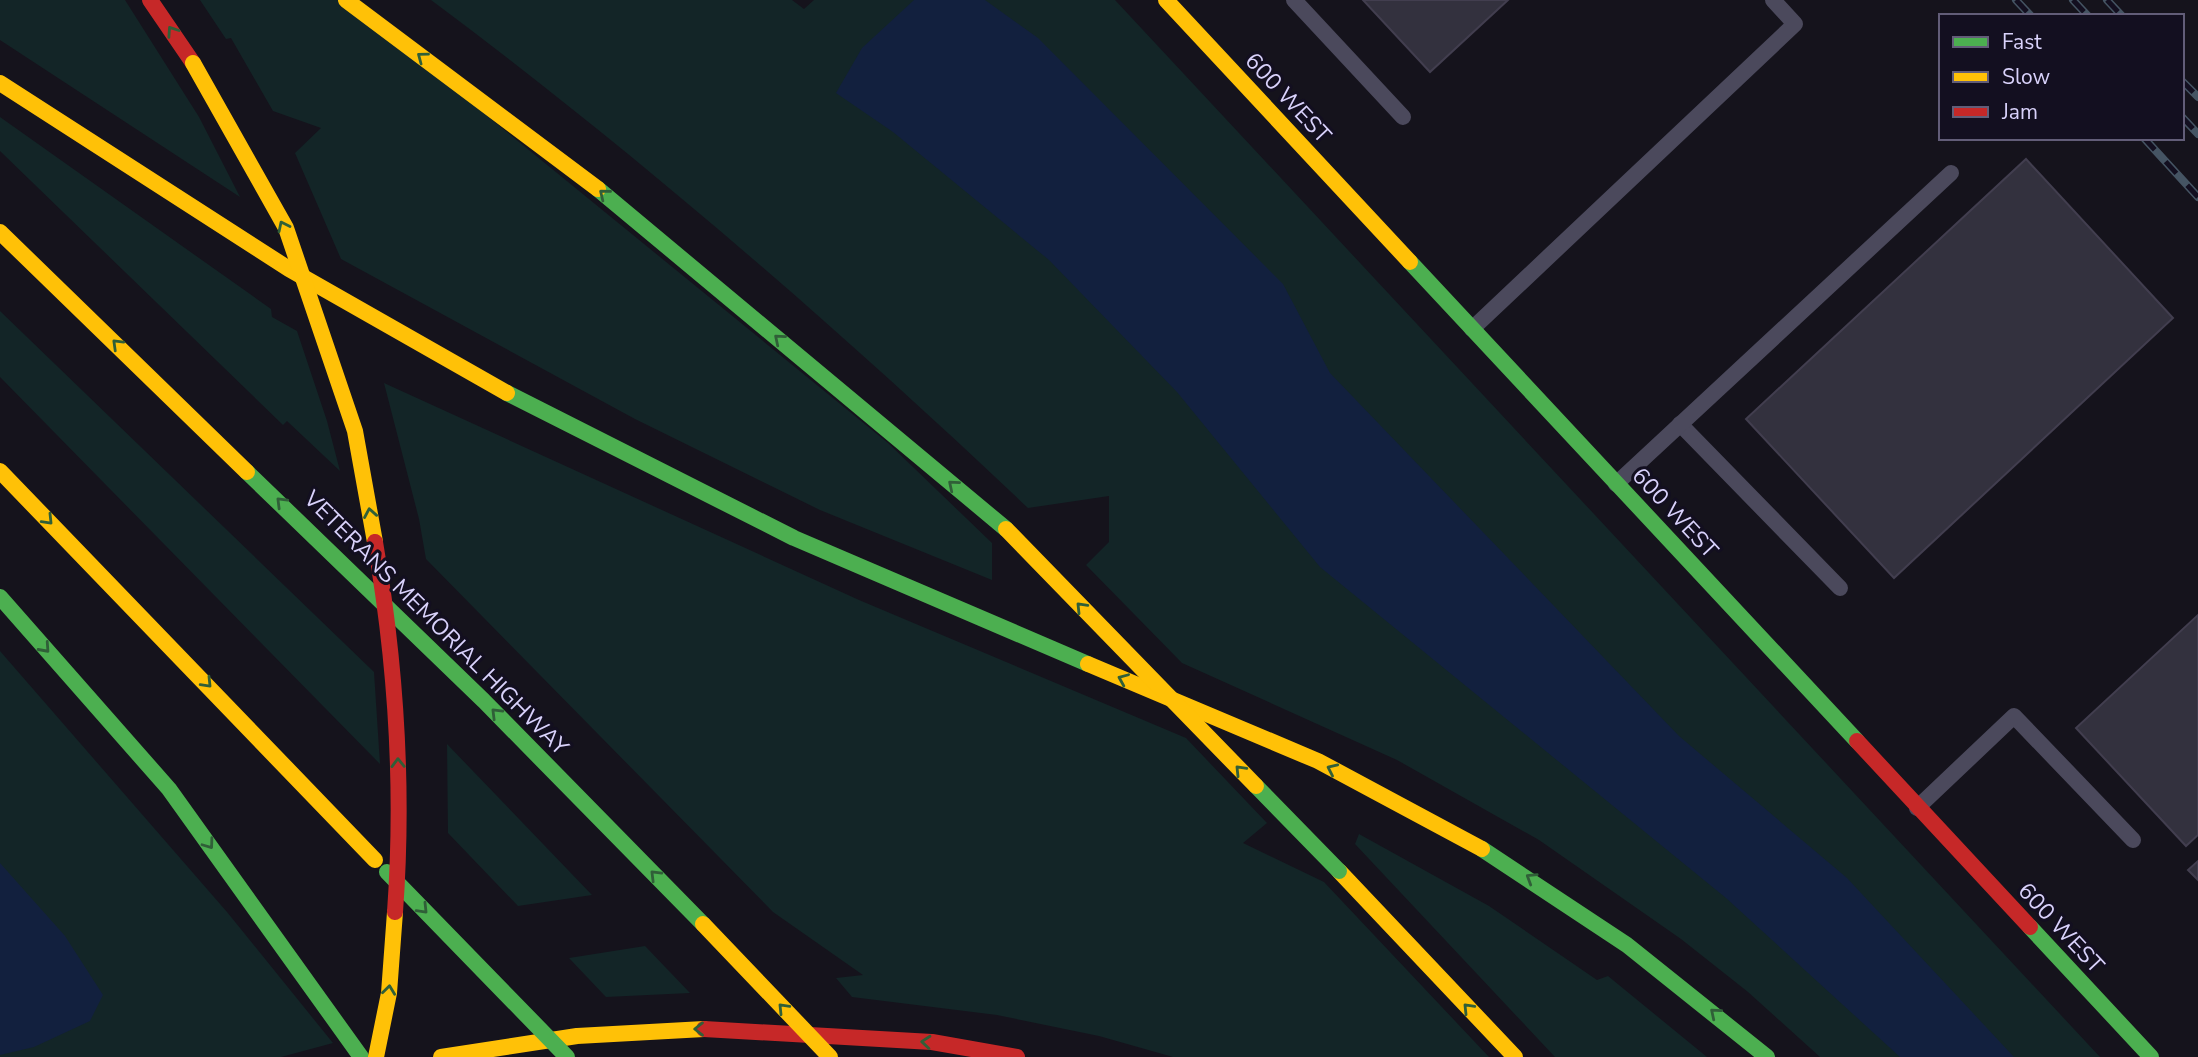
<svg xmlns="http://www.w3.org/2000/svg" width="2198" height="1057" font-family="'Nunito Sans',sans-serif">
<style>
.green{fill:#132527}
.water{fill:#12203e}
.building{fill:#33313e;stroke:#423e4f;stroke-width:2}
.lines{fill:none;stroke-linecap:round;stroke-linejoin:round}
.lane{stroke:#4b495c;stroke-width:16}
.fast{stroke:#4caf50;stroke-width:16}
.slow{stroke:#ffc107;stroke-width:16}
.jam{stroke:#c62828;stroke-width:16}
.rail-casing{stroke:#455463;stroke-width:8}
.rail{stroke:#130f20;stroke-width:5;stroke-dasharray:16;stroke-linecap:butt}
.fast-bridge{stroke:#4caf50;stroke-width:16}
.slow-bridge{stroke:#ffc107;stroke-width:16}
.jam-bridge{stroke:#c62828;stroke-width:16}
.oneway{stroke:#305f38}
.labels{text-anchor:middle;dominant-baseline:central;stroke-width:6;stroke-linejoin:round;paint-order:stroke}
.street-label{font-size:23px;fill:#d9d2fb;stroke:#130f20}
</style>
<rect width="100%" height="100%" fill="#15131c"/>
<g class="green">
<polygon points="0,0 125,0 199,117 240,197 0,40"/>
<polygon points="200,0 345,0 888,443 992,543 992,580 820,510 635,419 341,259 295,153 321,128 273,111 231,38 226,39"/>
<path d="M431,0H792L804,9L814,0H1115L2100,1057H1820L1748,992L1681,939L1539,840L1397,760L1182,663L1086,565L1109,542V496L1028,508C839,329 640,156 431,0Z"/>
<polygon points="0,117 271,309 272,317 297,331 327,421 340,471 287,421 283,425 0,151"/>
<polygon points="0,311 374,672 380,764 0,377"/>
<polygon points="384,383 859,600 1186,738 1267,823 1243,843 1324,882 1489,1057 1173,1057 1099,1036 997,1015 852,997 836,978 863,975 773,912 426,559 419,519"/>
<polygon points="0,651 227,912 333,1043 281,1057 0,1057"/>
<polygon points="447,744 592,895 518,906 448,833"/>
<polygon points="1359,834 1489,906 1597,980 1608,976 1707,1057 1555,1057 1355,844"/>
<polygon points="645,946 690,993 606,997 569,958"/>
</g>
<g class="water">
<polygon points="914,0 985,0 1038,38 1283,284 1330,373 1679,736 1847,878 2014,1057 1900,1057 1726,898 1320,567 1177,392 1049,260 893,132 836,93 862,48"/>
<polygon points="0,863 65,936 103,995 90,1021 34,1047 0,1055"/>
</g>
<g class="building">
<polygon points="1363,0 1508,0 1430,72"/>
<polygon points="2026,159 2173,318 1894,578 1746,419"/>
<polygon points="2198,615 2198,835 2186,846 2076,728"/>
<polygon points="2198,861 2198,880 2188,870"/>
</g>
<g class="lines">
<g class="lane">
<polyline points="1294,0 1403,117"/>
<polyline points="1472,329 1795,24 1773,0"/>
<polyline points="1680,424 1840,588"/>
<polyline points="1616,484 1951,173"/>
<polyline points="1917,808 2014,716 2133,840"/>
</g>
<g class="fast">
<polyline points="598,189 1006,529"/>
<polyline points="1410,262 1857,741"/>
<polyline points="507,393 794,538 1088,664"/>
<polyline points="247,472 484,701 703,924"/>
<polyline points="0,597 169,789 361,1057"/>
<polyline points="1482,849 1627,945 1767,1057"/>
<polyline points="2030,927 2151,1057"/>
</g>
<g class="slow">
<polyline points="346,0 598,189"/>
<polyline points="1166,0 1410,262"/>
<polyline points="0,83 289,269 507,393"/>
<polyline points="0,232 247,472"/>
<polyline points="0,471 375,860"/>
<polyline points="1088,664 1318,761 1482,849"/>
<polyline points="1339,871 1515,1057"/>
<polyline points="441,1057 577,1036 704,1029"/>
</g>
<g class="jam">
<polyline points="150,0 193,63"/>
<polyline points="1857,741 2030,927"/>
<polyline points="704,1029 932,1042 1017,1057"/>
</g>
<g class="rail-casing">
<g id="rail">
<polyline points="2016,0 2031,16"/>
<polyline points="2073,0 2088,16"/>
<polyline points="2107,0 2122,16"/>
<polyline points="2182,81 2198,97"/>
<polyline points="2182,117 2198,134"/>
<polyline points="2144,138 2198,197"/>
</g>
</g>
<use href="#rail" class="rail"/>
<g class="fast-bridge">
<polyline points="1256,786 1339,871"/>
<polyline points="387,872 567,1057"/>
</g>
<g class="slow-bridge">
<polyline points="193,63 286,228 355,431 375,542"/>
<polyline points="1006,529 1256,786"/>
<polyline points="703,924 830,1057"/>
<polyline points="376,1057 389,993 395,912"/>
</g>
<path class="jam-bridge" d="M375,542C396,664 404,788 395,912"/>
</g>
<defs><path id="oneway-chevron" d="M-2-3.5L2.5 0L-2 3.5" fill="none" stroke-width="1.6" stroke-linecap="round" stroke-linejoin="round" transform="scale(1.75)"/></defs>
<g class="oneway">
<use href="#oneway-chevron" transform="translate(172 31) rotate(-124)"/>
<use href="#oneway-chevron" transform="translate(422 57) rotate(-143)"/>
<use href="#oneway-chevron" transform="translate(604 194) rotate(-141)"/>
<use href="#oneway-chevron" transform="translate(283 226) rotate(-116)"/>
<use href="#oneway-chevron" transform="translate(779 339) rotate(-140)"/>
<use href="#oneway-chevron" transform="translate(117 344) rotate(-136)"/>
<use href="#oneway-chevron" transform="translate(953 485) rotate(-140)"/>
<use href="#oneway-chevron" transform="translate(281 502) rotate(-135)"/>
<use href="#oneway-chevron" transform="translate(370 513) rotate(-100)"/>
<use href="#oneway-chevron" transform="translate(48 520) rotate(46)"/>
<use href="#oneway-chevron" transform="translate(1081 607) rotate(-134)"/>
<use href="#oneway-chevron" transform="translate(45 648) rotate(48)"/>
<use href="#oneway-chevron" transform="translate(1123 679) rotate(-157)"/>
<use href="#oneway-chevron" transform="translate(207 683) rotate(46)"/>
<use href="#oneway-chevron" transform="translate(496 713) rotate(-135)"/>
<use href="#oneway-chevron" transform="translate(398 763) rotate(-91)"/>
<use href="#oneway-chevron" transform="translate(1332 769) rotate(-155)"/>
<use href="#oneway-chevron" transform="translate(1240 770) rotate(-134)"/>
<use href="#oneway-chevron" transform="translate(209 844) rotate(54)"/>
<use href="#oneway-chevron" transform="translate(655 875) rotate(-135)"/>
<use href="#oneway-chevron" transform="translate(1531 878) rotate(-148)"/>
<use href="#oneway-chevron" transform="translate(423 909) rotate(46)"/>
<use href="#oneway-chevron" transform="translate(389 990) rotate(-83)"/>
<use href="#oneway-chevron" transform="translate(783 1008) rotate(-134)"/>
<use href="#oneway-chevron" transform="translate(1468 1008) rotate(-134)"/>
<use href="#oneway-chevron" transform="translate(1715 1013) rotate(-140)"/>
<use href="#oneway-chevron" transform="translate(699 1029) rotate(180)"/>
<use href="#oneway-chevron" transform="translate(926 1042) rotate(-175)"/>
</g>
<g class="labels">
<g class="street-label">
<text transform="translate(1288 98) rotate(47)">600 WEST</text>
<text transform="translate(1675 513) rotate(47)">600 WEST</text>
<text transform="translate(436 623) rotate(45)">VETERANS MEMORIAL HIGHWAY</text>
<text transform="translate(2061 928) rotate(47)">600 WEST</text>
</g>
</g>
<rect x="1939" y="14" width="245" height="126" fill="#130f20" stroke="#625d78" stroke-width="2"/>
<rect x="1953" y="37" width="35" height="10" fill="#4caf50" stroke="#625d78" stroke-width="2"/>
<text x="2002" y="49" font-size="21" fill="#d9d2fb">Fast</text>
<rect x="1953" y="72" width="35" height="10" fill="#ffc107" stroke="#625d78" stroke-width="2"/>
<text x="2002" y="84" font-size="21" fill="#d9d2fb">Slow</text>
<rect x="1953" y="107" width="35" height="10" fill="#c62828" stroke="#625d78" stroke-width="2"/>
<text x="2002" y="119" font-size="21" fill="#d9d2fb">Jam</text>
</svg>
